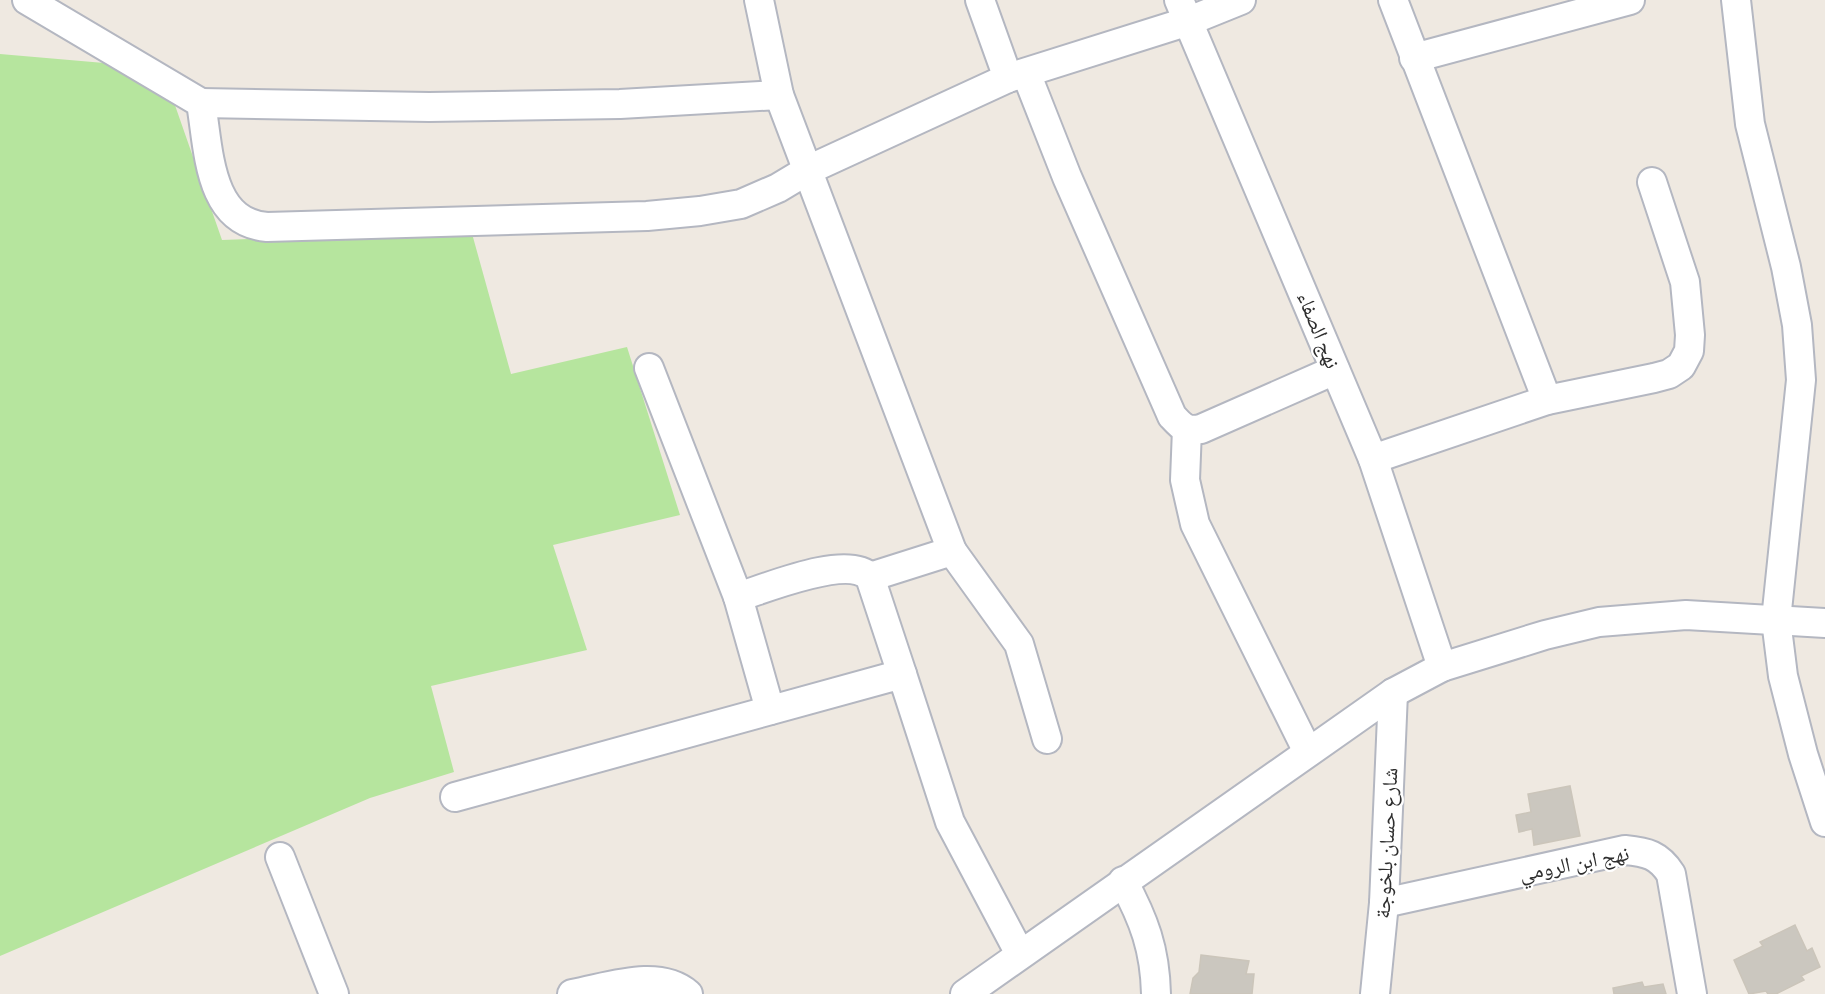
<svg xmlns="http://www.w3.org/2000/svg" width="1825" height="994" font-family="'PT Sans Narrow','Noto Naskh Arabic',sans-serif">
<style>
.green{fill:#b6e59e}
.building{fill:#cbc7bf;stroke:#cbc5ba;stroke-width:1.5}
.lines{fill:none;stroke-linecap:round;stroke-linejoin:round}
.minor-casing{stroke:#b4b7c1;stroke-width:32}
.minor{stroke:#fff;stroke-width:28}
.labels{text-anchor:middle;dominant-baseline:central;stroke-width:4.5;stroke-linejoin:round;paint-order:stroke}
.street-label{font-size:21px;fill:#2e2e2e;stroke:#fff}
</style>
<rect width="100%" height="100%" fill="#efe9e1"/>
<polygon class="green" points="0,54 162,68 222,240 471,230 511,374 627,347 680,515 553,545 587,650 431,686 454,772 370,798 0,956"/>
<g class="building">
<polygon points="1570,786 1580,836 1534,845 1532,829 1519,832 1516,815 1531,812 1528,794"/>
<polygon points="1795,925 1807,951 1812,948 1820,967 1801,976 1804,980 1776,994 1768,994 1766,991 1749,994 1734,960 1763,946 1760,942"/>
<polygon points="1201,955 1249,961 1246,974 1254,974 1252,994 1190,994 1193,978 1199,972"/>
<polygon points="1642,982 1644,987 1663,984 1666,994 1614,994 1613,988"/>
</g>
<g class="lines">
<g class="minor-casing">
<g id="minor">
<path d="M27,0L201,103C209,150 208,222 267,227L647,216L700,211L741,204L778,188L808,170L1008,78L1189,21L1241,0"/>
<polyline points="759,0 779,95 952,551 870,577"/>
<polyline points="980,0 1008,78"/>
<polyline points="1179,0 1373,459 1442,667"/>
<polyline points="1393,0 1547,400"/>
<polyline points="1736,0 1750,124 1786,267 1797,325 1801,380 1776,620 1783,676 1803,754 1825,822"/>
<polyline points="1414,58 1630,0"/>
<path d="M1026,73L1067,177L1172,416C1182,427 1186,432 1201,429L1335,370"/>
<polyline points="201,103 429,107 620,104 779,95"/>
<polyline points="649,368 738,597 770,710"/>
<polyline points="1187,429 1185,480 1195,524 1308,752"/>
<polyline points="1373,459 1547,400 1654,378 1669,374 1681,366 1689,351 1690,335 1685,282 1652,182"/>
<polyline points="952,551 1019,644 1047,739"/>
<path d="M738,597C767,588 847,554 870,577L902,674"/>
<polyline points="455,797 902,674 950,822 1020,954"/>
<polyline points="280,857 334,994"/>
<path d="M1123,881C1144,920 1155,949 1156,994"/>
<path d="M1384,903L1625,850C1647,852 1659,855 1671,874L1692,994"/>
<path d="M572,994C607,988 658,968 688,994"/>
<polyline points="965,994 1393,693 1442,667 1545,635 1599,622 1686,615 1825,623"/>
<polyline points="1375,994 1384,903 1393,693"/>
</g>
</g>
<use href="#minor" class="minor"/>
</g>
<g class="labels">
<g class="street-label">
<text transform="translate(1319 330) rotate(68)">نهج الصفاء</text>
<text transform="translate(1386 843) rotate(-87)">شارع حسان بلخوجة</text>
<text transform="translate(1574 863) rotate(-11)">نهج ابن الرومي</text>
</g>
</g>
</svg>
